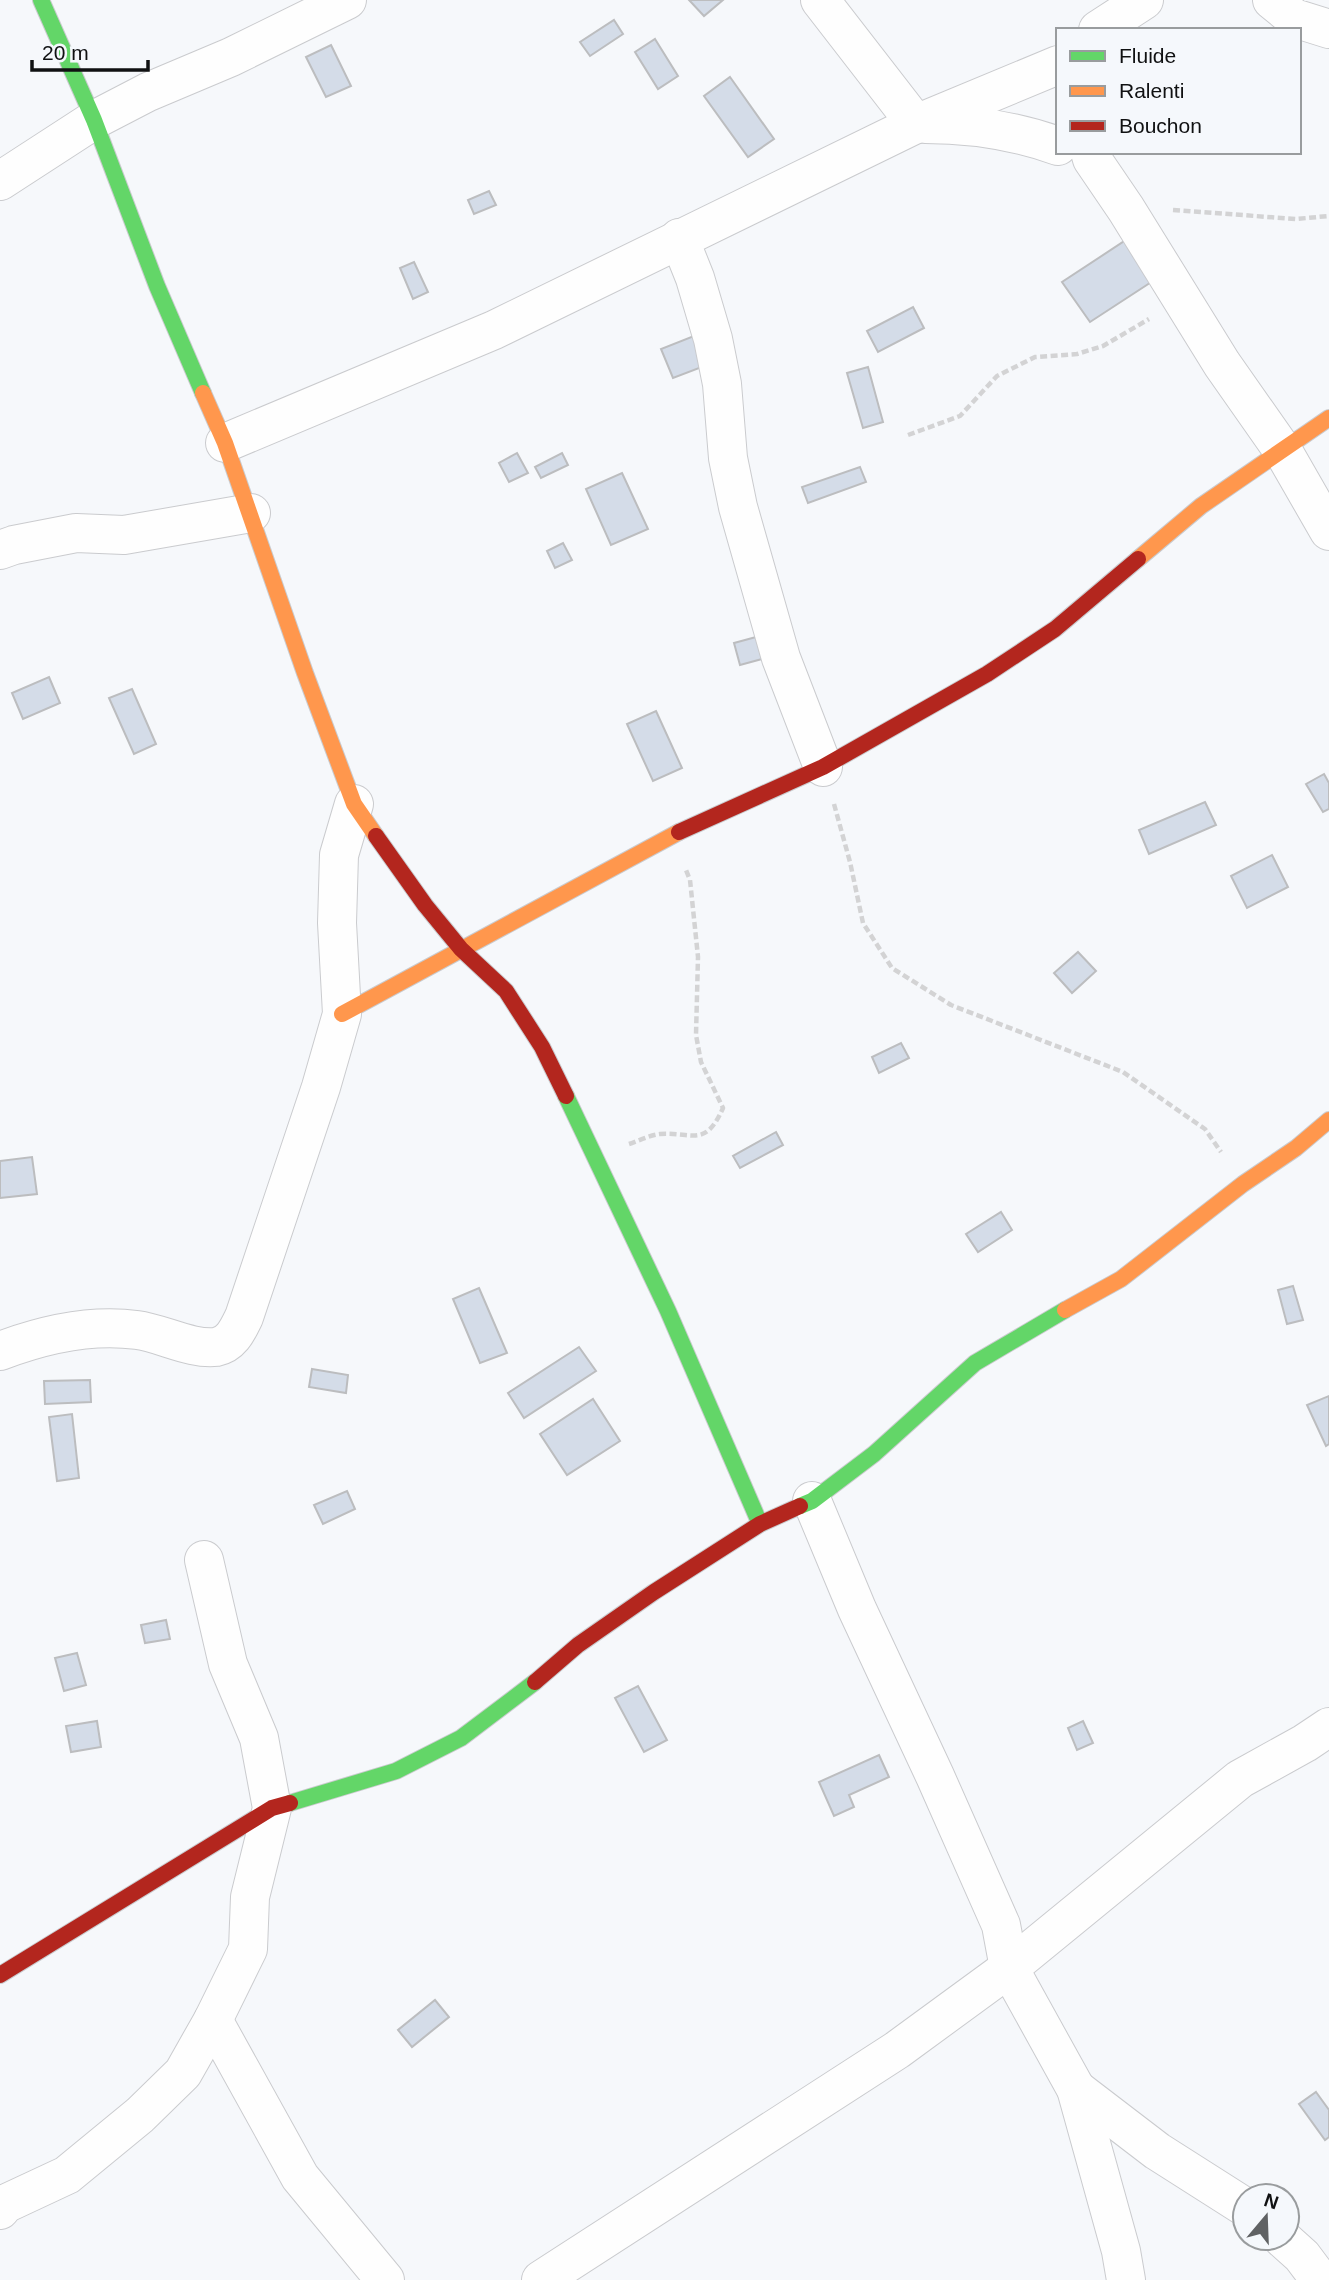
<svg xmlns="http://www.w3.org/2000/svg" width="1329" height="2280" font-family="Helvetica,sans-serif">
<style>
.building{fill:#d4dce8;stroke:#bcbdbf;stroke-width:2}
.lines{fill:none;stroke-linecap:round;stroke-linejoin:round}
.street-casing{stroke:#cacbce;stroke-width:40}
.fast-casing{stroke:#cacbce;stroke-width:18}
.slow-casing{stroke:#cacbce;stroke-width:18}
.jam-casing{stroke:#cacbce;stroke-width:18}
.path{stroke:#d3d3d4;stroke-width:4.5;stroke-dasharray:7 3.5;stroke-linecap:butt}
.street{stroke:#fefefe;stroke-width:38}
.fast{stroke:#63d668;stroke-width:16}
.slow{stroke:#ff974d;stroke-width:16}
.jam{stroke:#b3261e;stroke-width:16}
</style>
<rect width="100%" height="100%" fill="#f6f8fb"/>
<g class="building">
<polygon points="689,0 723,0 704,16"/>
<polygon points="614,20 623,34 590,56 580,42"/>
<polygon points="655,39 678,76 658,89 635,52"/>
<polygon points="331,45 351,86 326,97 306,57"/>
<polygon points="730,77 774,139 748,157 704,96"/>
<polygon points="489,191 496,205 474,214 468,200"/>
<polygon points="1132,236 1159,277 1090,322 1062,282"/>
<polygon points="414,262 428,292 413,299 400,268"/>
<polygon points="913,307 924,328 878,352 867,331"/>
<polygon points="704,332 715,362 673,378 661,349"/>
<polygon points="868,367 883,422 863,428 847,373"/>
<polygon points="517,453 528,473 509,482 499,463"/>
<polygon points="562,453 568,465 541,478 535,467"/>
<polygon points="860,467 866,482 808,503 802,487"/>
<polygon points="622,473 648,529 611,545 586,489"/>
<polygon points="563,543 572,560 555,568 547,551"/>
<polygon points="756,637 762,659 740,665 734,643"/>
<polygon points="49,677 60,703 23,719 12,693"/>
<polygon points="132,689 156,744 134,754 109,698"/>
<polygon points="656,711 682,768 653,781 627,724"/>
<polygon points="1324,774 1329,783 1329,809 1323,812 1306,784"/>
<polygon points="1205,802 1216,825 1149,854 1139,830"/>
<polygon points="1272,855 1288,887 1247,908 1231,876"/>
<polygon points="1078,952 1096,971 1072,993 1054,973"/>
<polygon points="901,1043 909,1058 879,1073 872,1057"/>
<polygon points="776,1132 783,1145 740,1168 733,1156"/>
<polygon points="32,1157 37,1194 0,1198 0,1161"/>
<polygon points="1001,1212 1012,1230 978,1252 966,1234"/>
<polygon points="1293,1286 1303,1320 1287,1324 1278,1290"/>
<polygon points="479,1288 507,1353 480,1363 453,1299"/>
<polygon points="579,1347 596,1371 524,1418 508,1393"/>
<polygon points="312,1369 348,1375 346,1393 309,1387"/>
<polygon points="90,1380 91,1402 45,1404 44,1381"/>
<polygon points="1329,1396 1329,1444 1326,1446 1307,1405"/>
<polygon points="593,1399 620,1441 567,1475 540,1434"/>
<polygon points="72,1414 79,1478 57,1481 49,1417"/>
<polygon points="347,1491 355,1509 323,1524 314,1505"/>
<polygon points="166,1620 170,1639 145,1643 141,1625"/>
<polygon points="77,1653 86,1685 64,1691 55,1658"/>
<polygon points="638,1686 667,1740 644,1752 615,1698"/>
<polygon points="97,1721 101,1747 71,1752 66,1726"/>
<polygon points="1083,1721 1093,1743 1077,1750 1068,1728"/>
<polygon points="879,1755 889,1777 849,1795 854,1807 834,1816 819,1782"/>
<polygon points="435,2000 449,2017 412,2047 398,2030"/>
<polygon points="1316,2092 1329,2110 1329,2137 1325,2140 1299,2104"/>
</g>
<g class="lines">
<g class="street-casing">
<g id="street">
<polyline points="820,0 916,124"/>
<polyline points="1272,0 1294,18 1329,29"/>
<polyline points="1098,30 1144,0"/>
<path d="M925,124C969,124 1016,131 1058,146"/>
<polyline points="1090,152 1092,159 1126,209 1222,364 1283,451 1329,531"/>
<polyline points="0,181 94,120 148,92 231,57 347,0"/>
<polyline points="679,238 695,278 713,339 722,384 728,458 738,507 781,658 823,767"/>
<polyline points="225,443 494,330 916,124 1058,65"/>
<polyline points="0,550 14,545 76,533 124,535 251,513"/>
<path d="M0,1351C42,1335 92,1324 137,1330C161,1333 192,1350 216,1347C232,1344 238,1329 244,1317L321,1087L342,1014L337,923L339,855L354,804"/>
<polyline points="812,1501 857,1609 935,1776 1001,1925 1009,1968 1076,2089 1121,2251 1126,2280"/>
<polyline points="213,2020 300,2177 385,2280"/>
<polyline points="1076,2089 1157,2151 1245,2207"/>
<polyline points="0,2210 5,2204 67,2175 140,2115 183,2073 213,2020 248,1949 250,1897 272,1808 259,1738 228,1664 204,1560"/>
<polyline points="1282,2238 1302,2256 1320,2280"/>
<polyline points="541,2280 897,2050 1009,1968 1240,1779 1305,1743 1329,1727"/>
</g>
</g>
<g class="fast-casing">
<g id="fast">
<polyline points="41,0 94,120 157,286 203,393"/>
<polyline points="566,1096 668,1311 760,1524"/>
<polyline points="800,1506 812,1501 874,1454 975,1363 1065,1310"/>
<polyline points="290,1803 396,1771 461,1738 535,1682"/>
</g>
</g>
<g class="slow-casing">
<g id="slow">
<polyline points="203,393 225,443 305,673 354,804 376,836"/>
<polyline points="1138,559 1201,506 1329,418"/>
<polyline points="342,1014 679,832"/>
<polyline points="1065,1310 1121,1279 1243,1184 1296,1148 1329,1120"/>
</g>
</g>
<g class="jam-casing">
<g id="jam">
<polyline points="679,832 823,767 987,674 1055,629 1138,559"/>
<polyline points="376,836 425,905 461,949 506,991 542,1047 566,1096"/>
<polyline points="535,1682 578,1645 654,1592 760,1524 800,1506"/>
<polyline points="0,1975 272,1808 290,1803"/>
</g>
</g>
<g class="path">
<polyline points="1173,210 1296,219 1329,216"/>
<polyline points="908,435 960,416 997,376 1035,357 1077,354 1103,346 1149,319"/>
<polyline points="834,804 850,862 863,923 892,968 951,1005 1123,1072 1205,1129 1221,1152"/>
<path d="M629,1144C638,1141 650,1135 660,1134C694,1132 705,1148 723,1108L701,1062L696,1035L698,957L690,880L686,870"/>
</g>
<use href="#street" class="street"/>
<use href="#fast" class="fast"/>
<use href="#slow" class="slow"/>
<use href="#jam" class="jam"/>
</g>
<rect x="1056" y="28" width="245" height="126" fill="#f5f8fc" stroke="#999c9e" stroke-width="2"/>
<rect x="1070" y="51" width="35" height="10" fill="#63d668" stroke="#999c9e" stroke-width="2"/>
<text x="1119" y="63" font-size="21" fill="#101112">Fluide</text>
<rect x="1070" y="86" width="35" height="10" fill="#ff974d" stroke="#999c9e" stroke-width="2"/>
<text x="1119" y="98" font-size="21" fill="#101112">Ralenti</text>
<rect x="1070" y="121" width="35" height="10" fill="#b3261e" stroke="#999c9e" stroke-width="2"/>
<text x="1119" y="133" font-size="21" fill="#101112">Bouchon</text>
<g transform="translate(1266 2217) rotate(19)"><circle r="33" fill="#f5f8fc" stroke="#999c9e" stroke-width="2"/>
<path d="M0-5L12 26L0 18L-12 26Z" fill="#606264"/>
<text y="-10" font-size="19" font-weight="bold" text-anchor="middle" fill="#101112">N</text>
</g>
<path d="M32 60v10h116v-10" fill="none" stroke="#101112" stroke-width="3.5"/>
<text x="42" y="60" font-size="21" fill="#101112" stroke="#f5f8fc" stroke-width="5" paint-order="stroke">20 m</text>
</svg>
